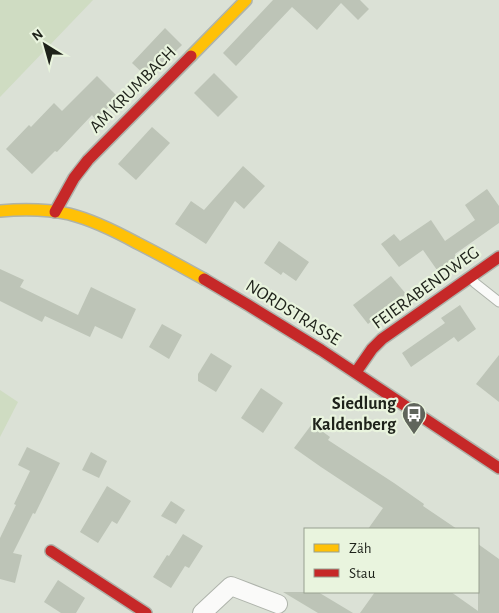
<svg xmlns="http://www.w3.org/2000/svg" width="499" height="613" font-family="'Alegreya Sans',sans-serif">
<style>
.green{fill:#cfdcc2}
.building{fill:#bdc4b7}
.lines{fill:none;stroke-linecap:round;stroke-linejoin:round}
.lane-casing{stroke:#aeb3ab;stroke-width:11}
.street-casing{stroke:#aeb3ab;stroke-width:20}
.slow-casing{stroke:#aeb3ab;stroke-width:14}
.jam-casing{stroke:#aeb3ab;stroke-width:14}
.lane{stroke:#fafaf9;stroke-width:9}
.street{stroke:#fafaf9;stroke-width:18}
.slow{stroke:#ffc107;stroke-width:11}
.jam{stroke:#c62828;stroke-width:11}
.labels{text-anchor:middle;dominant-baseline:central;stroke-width:4.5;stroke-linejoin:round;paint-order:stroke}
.street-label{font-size:18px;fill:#1e221a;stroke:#e9f4de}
.poi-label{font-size:18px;font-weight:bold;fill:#1e221a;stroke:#e9f4de;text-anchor:end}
</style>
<rect width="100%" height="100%" fill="#dbe1d6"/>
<g class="green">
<polygon points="0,0 93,0 0,97"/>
<polygon points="0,390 18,402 0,437"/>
</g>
<g class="building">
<polygon points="273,0 360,0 369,9 358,20 341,3 317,30 292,7 236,66 223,53"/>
<polygon points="165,28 182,45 148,78 132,63"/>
<polygon points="214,73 238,97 218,117 194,93"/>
<polygon points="97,76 118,97 96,120 92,115 57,152 55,151 32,174 6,149 29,125 31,127 54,103 62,111"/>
<polygon points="152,127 170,143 136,180 118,164"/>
<polygon points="243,166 265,186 244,209 235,201 206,244 175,224 191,201 204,210"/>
<polygon points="487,189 499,206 499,223 455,254 456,257 437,270 423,250 399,267 381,244 394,234 400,241 431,220 445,241 475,220 465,205"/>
<polygon points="279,241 309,262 296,281 283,272 281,275 264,263"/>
<polygon points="0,269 24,280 20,287 78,315 91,287 136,309 122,339 95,326 90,337 45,316 42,322 0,301"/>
<polygon points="391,276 406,294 368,324 353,305"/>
<polygon points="460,305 476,329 458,342 454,337 411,367 402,353 445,323 441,318"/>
<polygon points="162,324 182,335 169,359 149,347"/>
<polygon points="211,353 232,366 216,392 198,381 198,374"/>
<polygon points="499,355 499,402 476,384"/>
<polygon points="261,388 283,403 263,433 241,418"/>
<polygon points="312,424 330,437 328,440 394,483 424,504 423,506 457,529 368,529 383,508 321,467 294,448"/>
<polygon points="27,447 60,463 35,514 33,513 13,553 22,555 15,583 0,579 0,538 16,505 14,504 30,471 18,465"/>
<polygon points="91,452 107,461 99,478 82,470"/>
<polygon points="107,486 131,501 117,524 112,521 98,543 80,532"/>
<polygon points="171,501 185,510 176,524 161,516"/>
<polygon points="183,534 203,546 189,568 185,566 171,588 153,577 167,555 169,556"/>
<polygon points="478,544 499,559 499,613 360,613 375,592 451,592 478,611"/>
<polygon points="58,580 85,598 76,613 61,613 44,602"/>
<polygon points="283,592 318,592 353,613 318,613"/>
</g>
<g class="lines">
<g class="lane-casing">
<polyline id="lane" points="471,278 475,283 499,302"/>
</g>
<g class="street-casing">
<polyline id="street" points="202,613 231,586 278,604"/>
</g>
<g class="slow-casing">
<g id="slow">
<polyline points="191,56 246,0"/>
<path d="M0,211C23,209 46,209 69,214C93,220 115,231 137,243C159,254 182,267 204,279"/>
</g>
</g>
<g class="jam-casing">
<g id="jam">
<polyline points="55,212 74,178 88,160 191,56"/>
<polyline points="204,279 248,305 321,350 499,468"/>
<polyline points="356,372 372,349 382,339 499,257"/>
<polyline points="51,551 146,613"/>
</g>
</g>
<use href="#lane" class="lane"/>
<use href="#street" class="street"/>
<use href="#slow" class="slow"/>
<use href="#jam" class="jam"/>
</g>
<defs>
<g id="bus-pin" transform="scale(1.25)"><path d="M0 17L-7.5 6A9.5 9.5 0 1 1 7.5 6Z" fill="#60655c" stroke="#e9f4de"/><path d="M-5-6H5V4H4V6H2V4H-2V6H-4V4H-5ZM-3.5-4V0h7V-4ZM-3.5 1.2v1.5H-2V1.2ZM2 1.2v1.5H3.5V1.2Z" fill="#fff"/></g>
</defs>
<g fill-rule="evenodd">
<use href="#bus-pin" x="414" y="414"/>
</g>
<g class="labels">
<g class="street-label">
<text transform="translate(133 90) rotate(-45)">AM KRUMBACH</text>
<text transform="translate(426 288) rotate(-36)">FEIERABENDWEG</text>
<text transform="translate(293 313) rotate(32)">NORDSTRASSE</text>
</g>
<g class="poi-label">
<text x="396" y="404">Siedlung<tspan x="396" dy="21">Kaldenberg</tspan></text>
</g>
</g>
<rect x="304" y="528" width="175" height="65" fill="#e9f4de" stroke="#98a090"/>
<rect x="314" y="544" width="25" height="8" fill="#ffc107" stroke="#98a090"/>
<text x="349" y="553" font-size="15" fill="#1e221a">Zäh</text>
<rect x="314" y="569" width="25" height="8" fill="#c62828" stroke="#98a090"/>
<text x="349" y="578" font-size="15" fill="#1e221a">Stau</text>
<g transform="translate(45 45) rotate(323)" stroke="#e9f4de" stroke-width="4" paint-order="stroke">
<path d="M0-4L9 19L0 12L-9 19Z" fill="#1e221a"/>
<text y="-8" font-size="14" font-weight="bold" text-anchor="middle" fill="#1e221a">N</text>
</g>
</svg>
